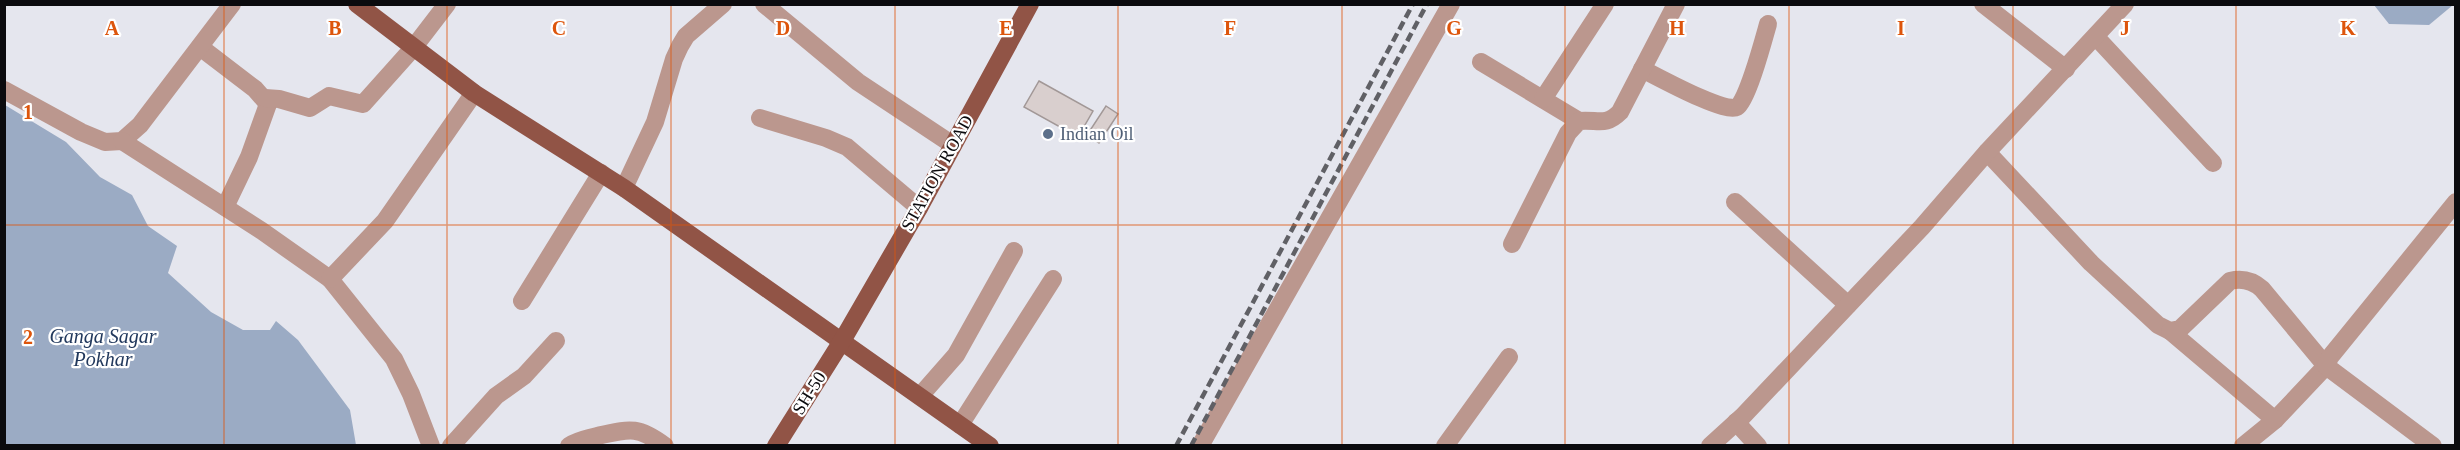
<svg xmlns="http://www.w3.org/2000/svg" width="2460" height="450" font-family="'Times New Roman',serif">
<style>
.water{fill:#9babc4}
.building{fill:#d9cfce;stroke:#a29897;stroke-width:1.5}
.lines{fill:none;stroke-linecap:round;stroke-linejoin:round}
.minor{stroke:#bb978e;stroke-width:18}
.major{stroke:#915446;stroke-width:18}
.rail{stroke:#606065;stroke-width:4.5;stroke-dasharray:9 4.5;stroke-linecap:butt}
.grid{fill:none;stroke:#dd550c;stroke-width:1.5;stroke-opacity:0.55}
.service-dot{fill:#5c6f8a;stroke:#fff;stroke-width:2}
.labels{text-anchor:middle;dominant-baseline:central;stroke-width:4.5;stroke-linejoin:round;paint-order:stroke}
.service-label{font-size:18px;fill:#4e5e75;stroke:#fff;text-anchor:start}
.street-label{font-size:18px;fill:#0b0b0e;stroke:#fff}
.water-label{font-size:20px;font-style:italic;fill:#22395d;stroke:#fff}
.grid-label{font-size:20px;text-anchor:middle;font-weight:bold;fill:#dd550c;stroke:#fff;stroke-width:4.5;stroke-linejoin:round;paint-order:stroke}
</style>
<rect width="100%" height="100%" fill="#e5e6ee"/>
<g class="water">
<polygon points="2374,5 2453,5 2429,25 2389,24"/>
<polygon points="5,105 66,142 100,177 132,195 148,226 177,246 168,273 211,312 243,330 270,330 276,321 298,340 350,410 356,445 5,445"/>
</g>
<g class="building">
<polygon points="1039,81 1093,111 1078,137 1024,107"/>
<polygon points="1106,106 1118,114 1099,143 1087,135"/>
</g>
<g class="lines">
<g class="minor">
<polyline points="764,4 858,82 953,145"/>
<polyline points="1983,4 2066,69"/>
<polyline points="2096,37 2213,163"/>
<polyline points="200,47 255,89 268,104 249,157 225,207"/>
<polyline points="1481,62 1579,121"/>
<path d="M1642,69C1658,77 1725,114 1737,107C1747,102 1764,38 1768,24"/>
<polyline points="4,90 81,132 105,142 122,141 140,125 232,4"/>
<polyline points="265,98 279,99 310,108 329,96 363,104 414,47 447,4"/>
<polyline points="1543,99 1605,4"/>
<polyline points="760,118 826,138 847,147 919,208"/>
<polyline points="122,141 262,231 330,279 394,359 411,394 431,446"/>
<path d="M1987,152L2091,263L2158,325L2170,331L2180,329L2230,281C2242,278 2253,281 2262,289L2326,366L2275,420L2243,446"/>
<polyline points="624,188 655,122 674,59 680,46 686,36 723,4"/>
<polyline points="1735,202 1848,305"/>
<path d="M1512,244L1568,133L1579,121C1598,119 1605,127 1620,112L1676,4"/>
<polyline points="330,279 385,221 474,93"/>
<polyline points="522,301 601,173"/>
<polyline points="2170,331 2275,420"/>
<polyline points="920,396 956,355 1014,251"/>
<polyline points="1736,422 1758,446"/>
<polyline points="960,425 1053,279"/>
<polyline points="451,446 496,396 524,376 556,341"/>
<path d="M569,446C578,440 587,439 597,436C629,429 637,425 665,446"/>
<polyline points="1200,446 1451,4"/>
<polyline points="1445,446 1509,357"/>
<polyline points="1710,446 1743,416 1922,227 1987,152 2125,4"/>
<polyline points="2433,446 2326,366 2330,357 2456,202"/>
</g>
<g class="major">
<polyline points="357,4 474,93 624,188 990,446"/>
<polyline points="776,446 842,341 919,208 1030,4"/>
</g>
<g class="rail">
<polyline points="1176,446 1413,4"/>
<polyline points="1191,446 1427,4"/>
</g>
</g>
<path class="grid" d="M224,4V446M447,4V446M671,4V446M895,4V446M1118,4V446M1342,4V446M1565,4V446M1789,4V446M2013,4V446M2236,4V446M4,225H2456"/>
<circle class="service-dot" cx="1048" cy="134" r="6"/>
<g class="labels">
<g class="service-label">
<text x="1060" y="134">Indian Oil</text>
</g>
<g class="street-label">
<text transform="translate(937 173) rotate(-61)">STATION ROAD</text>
<text transform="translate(809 393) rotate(-58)">SH-50</text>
</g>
<g class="water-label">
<text x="103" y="336">Ganga Sagar<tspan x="103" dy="23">Pokhar</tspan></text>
</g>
</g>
<g class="grid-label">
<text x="112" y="35">A</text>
<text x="335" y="35">B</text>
<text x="559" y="35">C</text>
<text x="783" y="35">D</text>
<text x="1006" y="35">E</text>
<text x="1230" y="35">F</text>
<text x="1454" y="35">G</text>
<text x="1677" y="35">H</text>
<text x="1901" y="35">I</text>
<text x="2125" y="35">J</text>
<text x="2348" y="35">K</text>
<text x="28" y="119">1</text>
<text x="28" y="344">2</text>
</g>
<rect width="2460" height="450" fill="none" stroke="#0b0b0e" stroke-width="12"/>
</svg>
